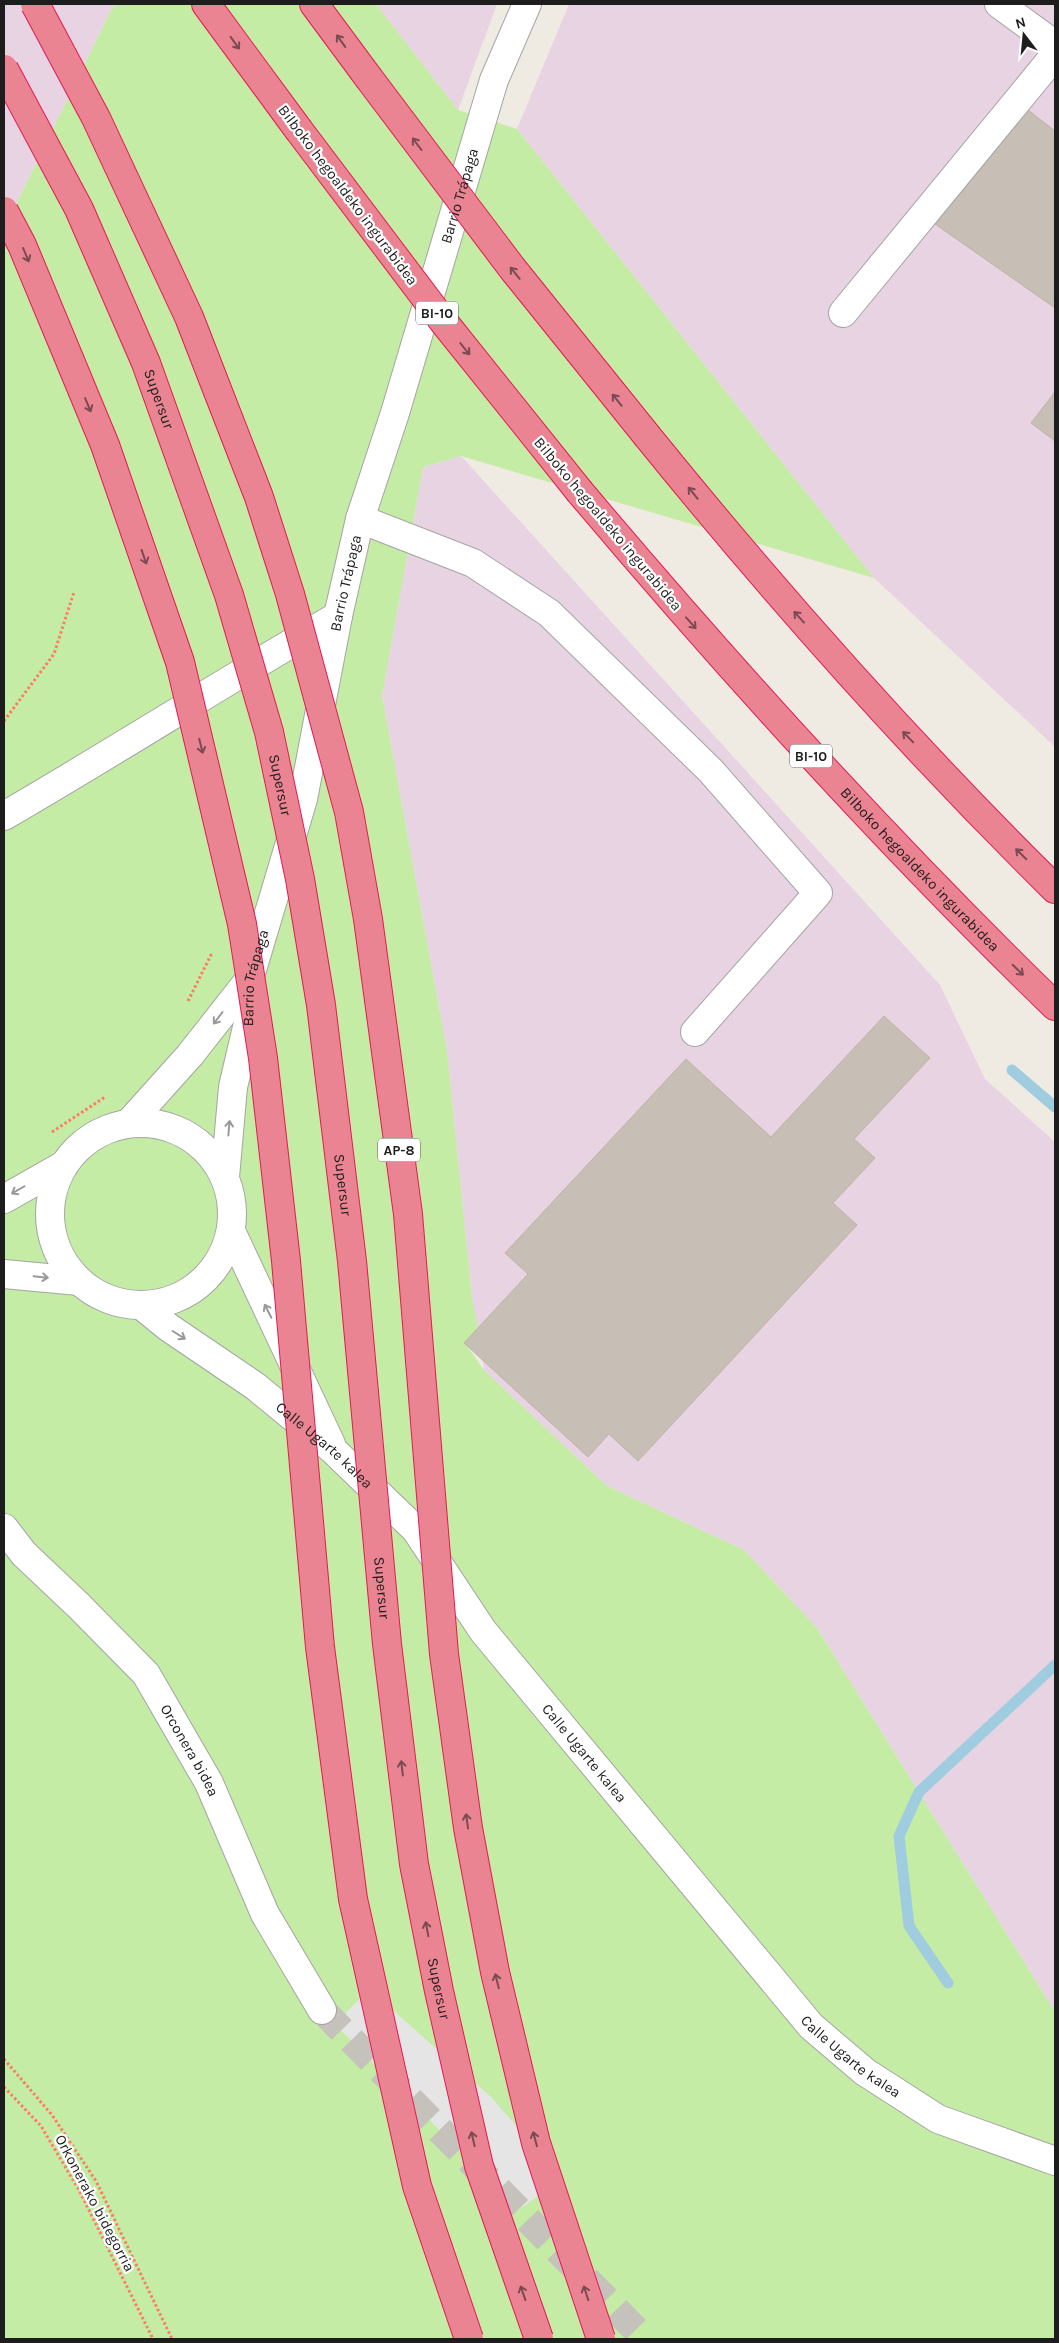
<svg xmlns="http://www.w3.org/2000/svg" width="1059" height="2343" font-family="Karla,sans-serif">
<style>
.industrial{fill:#e8d3e3}
.grass{fill:#c4eca4}
.parking{fill:#e5e5e5}
.lines{fill:none;stroke-linecap:round;stroke-linejoin:round}
.stream{stroke:#9fcddf;stroke-width:11}
.building{fill:#c7beb5;stroke:#c1b2a3}
.minor-tunnel{stroke:#c5c2bb;stroke-width:28;stroke-dasharray:28 14;stroke-linecap:butt}
.minor-casing{stroke:#a4a4a4;stroke-width:30}
.highway-casing{stroke:#e21a53;stroke-width:30}
.path{stroke:#ff7b63;stroke-width:3;stroke-dasharray:2.5 2.5;stroke-linecap:butt}
.minor{stroke:#fff;stroke-width:28}
.highway{stroke:#eb8492;stroke-width:28}
.highway-bridge-casing{stroke:#e21a53;stroke-width:30;stroke-linecap:butt}
.highway-bridge{stroke:#eb8492;stroke-width:28}
.oneway{stroke:#7a4b52}
.oneway2{stroke:#999}
.labels{text-anchor:middle;dominant-baseline:central;stroke-width:4.5;stroke-linejoin:round;paint-order:stroke}
.shield{fill:#fff;stroke:#616161;stroke-width:1}
.shield-label{font-size:14px;font-weight:bold;fill:#1d1d1d}
.street-label{font-size:15px;fill:#1d1d1d;stroke:#fff}
</style>
<rect width="100%" height="100%" fill="#efebe2"/>
<g class="industrial">
<polygon points="4,4 118,4 112,8 4,229"/>
<polygon points="376,4 497,4 458,110"/>
<polygon points="569,4 1055,4 1055,747 874,578 517,129"/>
<polygon points="461,456 940,985 985,1079 1055,1142 1055,2012 817,1628 744,1550 607,1486 484,1370 472,1298 447,1051 382,696 423,467"/>
</g>
<polygon class="grass" points="118,4 376,4 458,110 517,129 874,578 461,456 423,467 382,696 447,1051 472,1298 478,1329 465,1343 484,1370 607,1486 744,1550 817,1628 1055,2012 1055,2339 4,2339 4,229 112,8"/>
<polygon class="parking" points="369,1989 491,2097 563,2179 518,2210 335,2024"/>
<g class="lines">
<g class="stream">
<polyline points="1012,1070 1055,1107"/>
<polyline points="948,1983 909,1926 899,1836 919,1792 1055,1665"/>
</g>
</g>
<g class="building">
<polygon points="1023,106 1055,131 1055,308 935,224"/>
<polygon points="1055,392 1055,441 1031,423"/>
<polygon points="884,1016 930,1058 854,1139 875,1158 833,1203 857,1225 638,1461 609,1434 588,1457 464,1343 528,1274 505,1253 686,1059 771,1137"/>
</g>
<g class="lines">
<polyline class="minor-tunnel" points="322,2010 645,2339"/>
<g class="minor-casing">
<g id="minor">
<polyline points="999,4 1055,45"/>
<polyline points="843,313 1055,55"/>
<polyline points="360,519 473,563 549,613 711,771 818,893 695,1032"/>
<path d="M4,816C116,751 225,681 338,616"/>
<polyline points="129,1123 190,1055 249,980"/>
<circle cx="141" cy="1214" r="91"/>
<path id="s1" d="M225,1177L233,1087L248,1023L249,980L303,799L338,616L360,519L395,413L494,80L527,4"/>
<polyline points="4,1199 64,1165"/>
<polyline points="231,1231 331,1444"/>
<polyline points="4,1274 79,1281"/>
<path id="s2" d="M141,1305L168,1327L255,1386L333,1450L416,1530L483,1631L811,2026L865,2072L938,2119L1055,2161"/>
<path id="s3" d="M4,1528L24,1554L79,1606L146,1674L209,1783L265,1914L322,2010"/>
</g>
</g>
<g class="highway-casing">
<g id="highway">
<polyline points="206,4 298,129"/>
<polyline points="314,4 368,77"/>
<path d="M648,437C776,595 910,746 1055,889"/>
<path id="s4" d="M580,492C731,671 887,843 1055,1006"/>
</g>
</g>
<g class="path">
<polyline points="4,721 54,654 74,592"/>
<polyline points="188,1001 212,953"/>
<polyline points="52,1132 105,1097"/>
<polyline points="4,2059 52,2115 96,2181 172,2339"/>
<polyline points="4,2087 41,2126 79,2190 153,2339"/>
</g>
<use href="#minor" class="minor"/>
<use href="#highway" class="highway"/>
<g class="highway-bridge-casing">
<g id="highway-bridge">
<polyline points="35,4 96,118 189,317 259,497 290,594 349,812 368,919 408,1214 444,1654 468,1828 495,1972 536,2143 601,2339"/>
<path id="s5" d="M4,69L79,209L146,363L229,595L269,732L300,879L321,1005L352,1261L387,1644L414,1864L439,1991L479,2166L539,2339"/>
<polyline points="368,77 512,268 648,437"/>
<polyline points="298,129 443,321 580,492"/>
<polyline points="4,211 22,245 105,445 180,662 242,924 263,1058 286,1261 320,1647 353,1899 417,2186 469,2339"/>
</g>
</g>
<use href="#highway-bridge" class="highway-bridge"/>
</g>
<defs><path id="oneway-shaft" d="M-6 0H5M1.5-3L5.5 0L1.5 3" fill="none" stroke-width="1.6" stroke-linecap="round" stroke-linejoin="round" transform="scale(1.25)"/></defs>
<g class="oneway">
<use href="#oneway-shaft" transform="translate(341 41) rotate(-126)"/>
<use href="#oneway-shaft" transform="translate(235 43) rotate(54)"/>
<use href="#oneway-shaft" transform="translate(417 144) rotate(-127)"/>
<use href="#oneway-shaft" transform="translate(26 255) rotate(67)"/>
<use href="#oneway-shaft" transform="translate(515 273) rotate(-129)"/>
<use href="#oneway-shaft" transform="translate(465 349) rotate(51)"/>
<use href="#oneway-shaft" transform="translate(617 400) rotate(-129)"/>
<use href="#oneway-shaft" transform="translate(88 405) rotate(67)"/>
<use href="#oneway-shaft" transform="translate(693 493) rotate(-129)"/>
<use href="#oneway-shaft" transform="translate(144 557) rotate(71)"/>
<use href="#oneway-shaft" transform="translate(799 617) rotate(-132)"/>
<use href="#oneway-shaft" transform="translate(691 623) rotate(48)"/>
<use href="#oneway-shaft" transform="translate(908 737) rotate(-134)"/>
<use href="#oneway-shaft" transform="translate(201 746) rotate(76)"/>
<use href="#oneway-shaft" transform="translate(1021 854) rotate(-135)"/>
<use href="#oneway-shaft" transform="translate(1018 970) rotate(44)"/>
<use href="#oneway-shaft" transform="translate(402 1768) rotate(-97)"/>
<use href="#oneway-shaft" transform="translate(467 1821) rotate(-98)"/>
<use href="#oneway-shaft" transform="translate(427 1929) rotate(-101)"/>
<use href="#oneway-shaft" transform="translate(497 1981) rotate(-104)"/>
<use href="#oneway-shaft" transform="translate(473 2139) rotate(-103)"/>
<use href="#oneway-shaft" transform="translate(535 2139) rotate(-105)"/>
<use href="#oneway-shaft" transform="translate(523 2293) rotate(-109)"/>
<use href="#oneway-shaft" transform="translate(586 2293) rotate(-108)"/>
</g>
<g class="oneway2">
<use href="#oneway-shaft" transform="translate(218 1018) rotate(127)"/>
<use href="#oneway-shaft" transform="translate(229 1128) rotate(-85)"/>
<use href="#oneway-shaft" transform="translate(18 1190) rotate(150)"/>
<use href="#oneway-shaft" transform="translate(41 1277) rotate(6)"/>
<use href="#oneway-shaft" transform="translate(268 1311) rotate(-117)"/>
<use href="#oneway-shaft" transform="translate(179 1335) rotate(32)"/>
</g>
<g class="labels">
<g class="shield">
<rect x="416" y="301.5" width="42" height="23" rx="4"/>
<rect x="790" y="744.5" width="42" height="23" rx="4"/>
<rect x="378" y="1138.5" width="42" height="23" rx="4"/>
</g>
<g class="shield-label">
<text x="437" y="313">BI-10</text>
<text x="811" y="756">BI-10</text>
<text x="399" y="1150">AP-8</text>
</g>
<g class="street-label">
<text transform="translate(348 195) rotate(53)">Bilboko hegoaldeko ingurabidea</text>
<text stroke="none"><textPath href="#s1" startOffset="1012">Barrio Trápaga</textPath></text>
<text stroke="none"><textPath href="#s5" startOffset="365">Supersur</textPath></text>
<text transform="translate(608 524) rotate(50)">Bilboko hegoaldeko ingurabidea</text>
<text stroke="none"><textPath href="#s1" startOffset="608">Barrio Trápaga</textPath></text>
<text stroke="none"><textPath href="#s5" startOffset="770">Supersur</textPath></text>
<text stroke="none"><textPath href="#s4" startOffset="508">Bilboko hegoaldeko ingurabidea</textPath></text>
<text stroke="none"><textPath href="#s1" startOffset="202">Barrio Trápaga</textPath></text>
<text stroke="none"><textPath href="#s5" startOffset="1175">Supersur</textPath></text>
<text stroke="none"><textPath href="#s2" startOffset="231">Calle Ugarte kalea</textPath></text>
<text stroke="none"><textPath href="#s5" startOffset="1580">Supersur</textPath></text>
<text stroke="none"><textPath href="#s3" startOffset="292">Orconera bidea</textPath></text>
<text stroke="none"><textPath href="#s2" startOffset="636">Calle Ugarte kalea</textPath></text>
<text stroke="none"><textPath href="#s5" startOffset="1985">Supersur</textPath></text>
<text stroke="none"><textPath href="#s2" startOffset="1041">Calle Ugarte kalea</textPath></text>
<text transform="translate(95 2203) rotate(62)">Orkonerako bidegorria</text>
</g>
</g>
<rect width="1059" height="2343" fill="none" stroke="#1d1d1d" stroke-width="10"/>
<g transform="translate(1024 35) rotate(344)" stroke="#ffffff" stroke-width="4" paint-order="stroke">
<path d="M0-4L9 19L0 12L-9 19Z" fill="#1d1d1d"/>
<text y="-8" font-size="14" font-weight="bold" text-anchor="middle" fill="#1d1d1d">N</text>
</g>
</svg>
